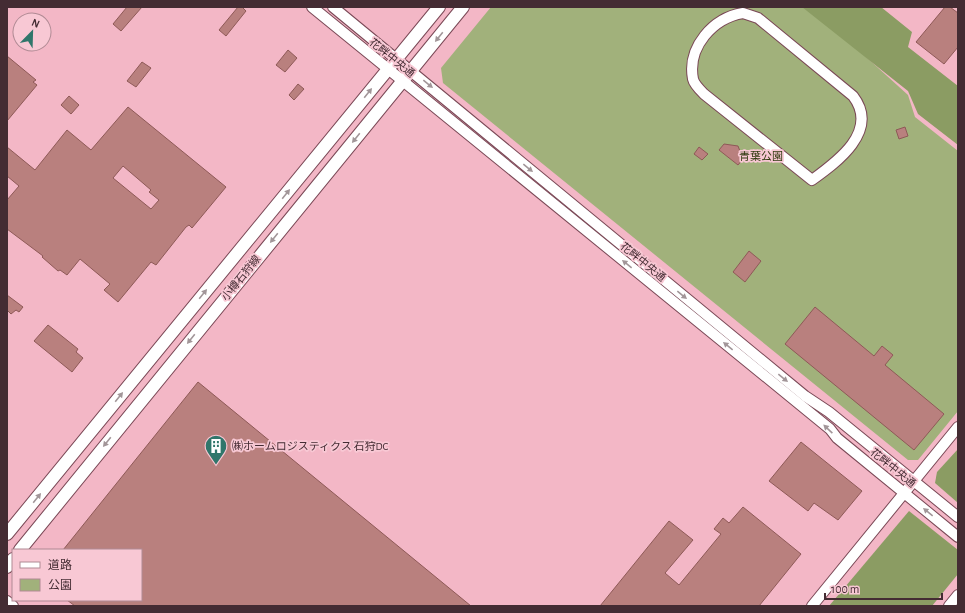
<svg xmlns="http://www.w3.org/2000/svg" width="965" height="613" font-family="'Alegreya Sans','Noto Sans JP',sans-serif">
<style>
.green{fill:#a1b17b}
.forest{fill:#8b9c63}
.building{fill:#b9807e;stroke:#8e5957;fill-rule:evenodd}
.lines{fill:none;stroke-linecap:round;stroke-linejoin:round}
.minor-casing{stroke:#7a4856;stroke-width:12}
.major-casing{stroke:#7a4856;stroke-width:14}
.minor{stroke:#fff;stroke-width:10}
.major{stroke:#fff;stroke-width:12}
.oneway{fill:#a29699}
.labels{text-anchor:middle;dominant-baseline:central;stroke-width:3.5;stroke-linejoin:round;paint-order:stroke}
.street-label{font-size:11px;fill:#442c33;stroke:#f8c8d4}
.park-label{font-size:11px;fill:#313b10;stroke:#f8c8d4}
.poi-label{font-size:11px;fill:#442c33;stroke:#f8c8d4;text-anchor:start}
</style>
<rect width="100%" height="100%" fill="#f3b7c6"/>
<polygon class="green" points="491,7 811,7 908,95 915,117 958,151 958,411 918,460 908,460 443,83 441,68"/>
<g class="forest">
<polygon points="802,7 881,7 912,32 908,47 958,86 958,145 918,114 908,91"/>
<polygon points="958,449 958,503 935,483 937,472"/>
<polygon points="909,511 958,550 958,574 932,606 829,606"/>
</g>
<g class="building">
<polygon points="127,7 142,7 121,31 113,24"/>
<polygon points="238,7 242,7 246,11 226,36 219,30"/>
<polygon points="945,7 950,7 958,13 958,47 944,64 916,42"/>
<polygon points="288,50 297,58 285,72 276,65"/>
<polygon points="7,56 36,80 33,82 37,85 7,121"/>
<polygon points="142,62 151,68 136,87 127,81"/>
<polygon points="298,84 304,89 294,100 289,95"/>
<polygon points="69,96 79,105 71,114 61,105"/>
<path d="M128,107L226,187L192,228L189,225L186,227L156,265L151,262L118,302L104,290L110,284L80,259L67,275L60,270L58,271L42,257L43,256L7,229V200L19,186L7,176V147L35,170L67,130L91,150ZM123,166L151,190L149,192L159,200L151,209L113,178Z"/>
<polygon points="905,127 908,136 899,139 896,130"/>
<polygon points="724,144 738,146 743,159 738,165 719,150"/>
<polygon points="699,147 708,154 702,160 694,154"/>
<polygon points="749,251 761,261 745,282 733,272"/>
<polygon points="7,295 23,307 19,312 16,310 11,314 7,310"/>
<polygon points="815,307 874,356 882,346 893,355 885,365 944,414 914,450 785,344"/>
<polygon points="48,325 78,349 76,352 83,358 72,372 34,341"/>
<polygon points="198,382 471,606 75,606 67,600 141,600 141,550 63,550"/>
<polygon points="801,442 862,491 838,520 814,503 808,511 769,481"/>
<polygon points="743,507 801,554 759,606 600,606 669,521 693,540 665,573 679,585 721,534 714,529 723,518 729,523"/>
</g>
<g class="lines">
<g class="minor-casing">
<g id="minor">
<polyline points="312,7 830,429 837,438 958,537"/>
<polyline points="333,7 805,396 829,412 958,517"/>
<path d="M743,13L758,18L853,96C880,131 837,162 812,180L704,94C700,90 694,84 693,79C687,47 713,18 743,13Z"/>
<polyline points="7,601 13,606"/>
<polyline points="812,606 958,427"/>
<polyline points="949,606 958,595"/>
</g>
</g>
<g class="major-casing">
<g id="major">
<polyline points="7,534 439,7"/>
<polyline points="20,550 463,7"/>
<polyline points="7,567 13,559"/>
</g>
</g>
<use href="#minor" class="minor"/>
<use href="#major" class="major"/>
</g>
<defs><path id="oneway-solid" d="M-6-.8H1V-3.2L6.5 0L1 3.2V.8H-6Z"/></defs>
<g class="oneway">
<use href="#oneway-solid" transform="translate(439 37) rotate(129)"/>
<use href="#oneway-solid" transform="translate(428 84) rotate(39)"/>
<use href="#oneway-solid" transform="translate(368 93) rotate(-51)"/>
<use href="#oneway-solid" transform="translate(356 138) rotate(129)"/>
<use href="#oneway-solid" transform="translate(528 168) rotate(39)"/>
<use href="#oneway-solid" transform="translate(286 194) rotate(-51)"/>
<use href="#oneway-solid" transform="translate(274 238) rotate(129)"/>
<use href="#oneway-solid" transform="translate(627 264) rotate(-141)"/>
<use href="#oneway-solid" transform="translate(203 294) rotate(-51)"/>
<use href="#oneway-solid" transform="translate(682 295) rotate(39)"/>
<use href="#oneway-solid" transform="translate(191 339) rotate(129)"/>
<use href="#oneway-solid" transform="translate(728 346) rotate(-141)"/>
<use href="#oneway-solid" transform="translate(783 378) rotate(39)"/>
<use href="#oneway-solid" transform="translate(119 397) rotate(-51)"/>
<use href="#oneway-solid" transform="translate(828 429) rotate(-137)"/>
<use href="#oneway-solid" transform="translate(107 442) rotate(129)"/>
<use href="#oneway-solid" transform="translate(37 498) rotate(-51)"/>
<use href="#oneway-solid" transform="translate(928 512) rotate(-141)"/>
</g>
<defs>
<g id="building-pin" transform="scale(1.15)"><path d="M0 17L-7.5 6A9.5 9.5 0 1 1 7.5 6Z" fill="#30766b" stroke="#f8c8d4"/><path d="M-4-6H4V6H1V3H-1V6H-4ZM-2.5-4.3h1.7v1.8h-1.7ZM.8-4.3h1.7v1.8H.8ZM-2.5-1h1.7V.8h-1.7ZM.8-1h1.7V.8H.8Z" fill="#fff"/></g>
</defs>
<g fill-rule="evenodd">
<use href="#building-pin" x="216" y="446"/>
</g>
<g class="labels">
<g class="street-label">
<text transform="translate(392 58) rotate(39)">花畔中央通</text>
<text transform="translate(643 262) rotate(39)">花畔中央通</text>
<text transform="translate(241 278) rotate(-51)">小樽石狩線</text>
<text transform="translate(893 468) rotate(39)">花畔中央通</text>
</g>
<g class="park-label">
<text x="761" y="156">青葉公園</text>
</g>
<g class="poi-label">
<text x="232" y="446">㈱ホームロジスティクス 石狩DC</text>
</g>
</g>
<rect width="965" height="613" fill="none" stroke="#442c33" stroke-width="16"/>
<rect x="12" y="549" width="130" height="52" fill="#f8c8d4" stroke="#b08a94"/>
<rect x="20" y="562" width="20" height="6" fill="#ffffff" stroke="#b08a94"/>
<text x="48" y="569" font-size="12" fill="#442c33">道路</text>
<rect x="20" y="579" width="20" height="12" fill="#a1b17b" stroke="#b08a94"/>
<text x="48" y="589" font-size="12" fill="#442c33">公園</text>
<g transform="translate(32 32) rotate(23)"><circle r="19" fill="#f8c8d4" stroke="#b08a94"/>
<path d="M0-3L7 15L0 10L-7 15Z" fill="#30766b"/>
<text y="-6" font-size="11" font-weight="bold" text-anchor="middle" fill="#442c33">N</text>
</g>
<path d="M825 593v6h117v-6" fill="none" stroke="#442c33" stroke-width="2"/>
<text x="831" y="593" font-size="12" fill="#442c33" stroke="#f8c8d4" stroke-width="3" paint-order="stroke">100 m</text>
</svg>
